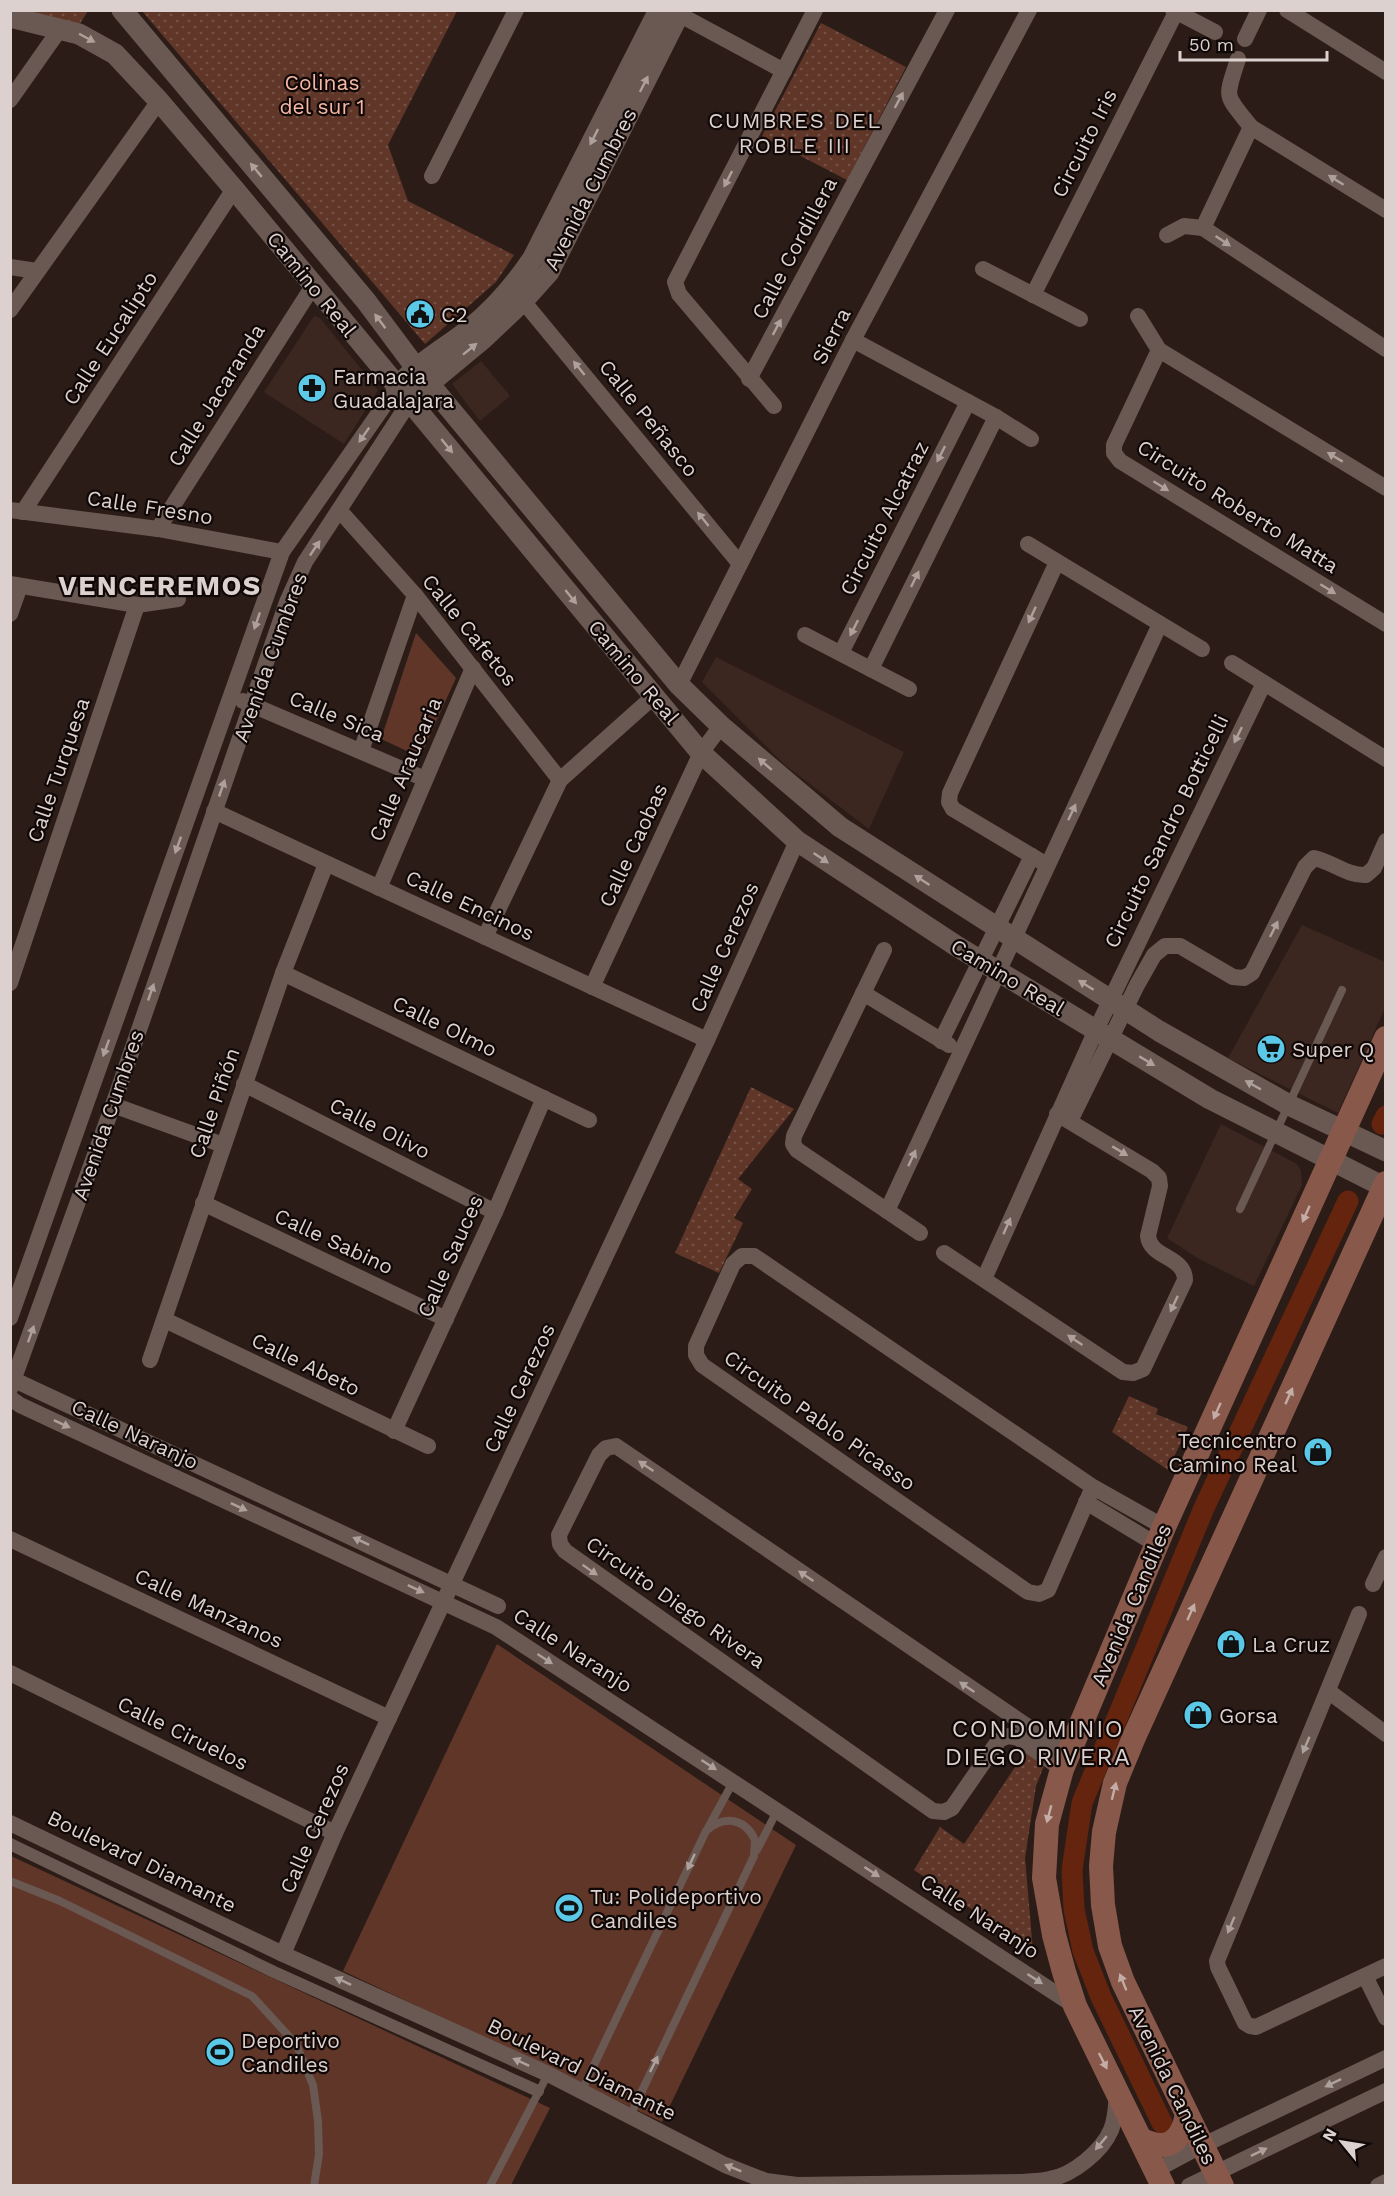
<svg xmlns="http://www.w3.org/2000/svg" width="1396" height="2196" font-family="'Work Sans',sans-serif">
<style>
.built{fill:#3b2620}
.grass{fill:url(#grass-dots)}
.garden{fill:#5f3628}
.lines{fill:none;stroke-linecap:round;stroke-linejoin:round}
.canal{stroke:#65240d;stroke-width:21}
.service{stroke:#6a5852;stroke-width:8}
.pedestrian{stroke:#6a5852;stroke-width:12}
.minor{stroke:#6a5852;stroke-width:16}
.tertiary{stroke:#6a5852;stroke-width:21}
.secondary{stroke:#88594a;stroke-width:24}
.oneway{fill:#aea19c}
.oneway2{fill:#c3ada6}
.labels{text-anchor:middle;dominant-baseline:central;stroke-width:4.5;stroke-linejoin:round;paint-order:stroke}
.park-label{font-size:21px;fill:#f6b8a4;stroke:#0f0807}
.street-label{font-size:21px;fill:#dcd1ce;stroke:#0f0807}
.poi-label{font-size:21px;fill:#dcd1ce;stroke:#0f0807;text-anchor:start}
.neighbourhood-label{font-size:22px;letter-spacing:1.5px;fill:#dcd1ce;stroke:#0f0807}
.quarter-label{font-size:24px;letter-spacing:1.5px;fill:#dcd1ce;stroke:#0f0807}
.district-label{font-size:27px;font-weight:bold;letter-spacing:1.5px;fill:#dcd1ce;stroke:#0f0807}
</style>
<defs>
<pattern id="grass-dots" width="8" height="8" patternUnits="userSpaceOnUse" patternTransform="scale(1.5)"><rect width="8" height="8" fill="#5f3628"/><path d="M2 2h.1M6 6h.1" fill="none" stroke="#755246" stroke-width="1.8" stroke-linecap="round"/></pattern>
</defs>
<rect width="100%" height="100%" fill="#2c1c17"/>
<g class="built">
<polygon points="314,316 320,318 378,390 344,444 264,392"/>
<polygon points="481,361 510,396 480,421 452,384"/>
<polygon points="716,657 904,752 869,829 785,765 702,682"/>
<polygon points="1302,925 1385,962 1385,1008 1338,1113 1228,1058"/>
<polygon points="1221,1124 1297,1164 1301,1171 1302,1185 1254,1286 1199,1259 1167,1238"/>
</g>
<g class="grass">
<polygon points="11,11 88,11 79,25"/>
<polygon points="142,11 457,11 388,145 408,201 514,255 496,282 425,344"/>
<polygon points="821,23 906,67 847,180 762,136"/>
<polygon points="751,1087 794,1109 738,1179 752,1189 734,1218 743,1223 719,1273 675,1253"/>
<polygon points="1129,1396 1158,1409 1156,1414 1188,1427 1168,1470 1112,1432"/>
<polygon points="1025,1752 1045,1763 1036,1786 1025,1858 1033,1951 914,1870 940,1827 964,1844"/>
</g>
<g class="garden">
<polygon points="416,633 456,678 420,757 381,739"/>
<polygon points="497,1644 796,1845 662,2122 343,1971"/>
<polygon points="11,1856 550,2108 511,2185 11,2186"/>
</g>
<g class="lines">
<g class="canal">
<polyline points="1382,1124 1386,1116"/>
<polyline points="1162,2123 1101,1997 1083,1951 1074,1909 1072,1870 1082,1803 1204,1508 1348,1201"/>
</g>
<g class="service">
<polyline points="1240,1209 1342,990"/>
<polyline points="708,1828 733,1782"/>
<polyline points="757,1850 778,1809"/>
<polyline points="10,1881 60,1901 252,1996 296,2044 313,2085 318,2121 319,2154 314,2186"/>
<path d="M581,2092L706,1831C724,1815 745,1818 755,1840L754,1856L630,2116"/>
<polyline points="490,2186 548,2074"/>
</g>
<polyline class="pedestrian" points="10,1844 274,1972 538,2091"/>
<g class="minor">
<polyline points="671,10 784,71"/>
<polyline points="1173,10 1215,32"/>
<polyline points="1287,10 1386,72"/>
<polyline points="1245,39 1259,10"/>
<path d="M1238,59C1225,100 1224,93 1251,127"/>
<polyline points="10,100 60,29"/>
<polyline points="432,176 516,10"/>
<polyline points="1386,210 1251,127 1203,228 1386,349"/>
<polyline points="1167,235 1184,226 1203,228"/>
<polyline points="10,267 37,271"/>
<polyline points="983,269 1080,319"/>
<polyline points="1033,295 1176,12"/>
<polyline points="523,301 740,564"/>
<polyline points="10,310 159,101"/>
<polyline points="1138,316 1159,350 1386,488"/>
<polyline points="853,340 996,417 1031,439"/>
<polyline points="1159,350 1114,445 1114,453 1120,461 1386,624"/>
<polyline points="749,379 947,10"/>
<polyline points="774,406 679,294 675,282 815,10"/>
<polyline points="10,510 158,529 282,552"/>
<polyline points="340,511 415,595 560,780"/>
<polyline points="23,512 234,189"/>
<polyline points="158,529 313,286"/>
<polyline points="1028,544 1202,649"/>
<polyline points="10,584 137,605 178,599"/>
<polyline points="10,614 20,586"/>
<polyline points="805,635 909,689"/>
<polyline points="841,653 968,402"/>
<polyline points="1232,663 1386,759"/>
<polyline points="871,669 996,417"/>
<polyline points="679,685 853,340 1029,10"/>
<polyline points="243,701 425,779"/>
<polyline points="361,751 415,595"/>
<polyline points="214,811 707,1040"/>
<polyline points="1047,865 953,809 949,802 950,793 1057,562"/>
<polyline points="379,888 473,668"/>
<polyline points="485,937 560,780 653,697"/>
<polyline points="884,950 794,1136 793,1144 797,1150 920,1233"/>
<polyline points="283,973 589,1120"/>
<polyline points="10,983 137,605"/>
<polyline points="592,987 701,753 721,726"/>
<polyline points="863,993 949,1045"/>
<polyline points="941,1041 1032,856"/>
<polyline points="244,1084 495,1212"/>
<polyline points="113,1105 223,1145"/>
<path d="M1070,1121L1137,985L1154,955L1165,946H1180L1233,977L1244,978L1252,973L1305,867L1314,858C1333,862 1347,876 1366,875L1374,868L1386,841"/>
<polyline points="203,1203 446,1319"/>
<polyline points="887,1211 1160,624"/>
<path d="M944,1253L1123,1372L1133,1373L1143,1369L1185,1280C1185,1256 1150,1258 1148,1236L1160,1186L1159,1178L1152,1171L1057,1114"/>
<polyline points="984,1279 1096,1030 1264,683"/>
<polyline points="10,1318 282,552 397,387"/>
<polyline points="165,1320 428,1446"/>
<polyline points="150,1360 283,973 326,864"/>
<polyline points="10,1378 498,1606"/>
<polyline points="10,1389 113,1105 287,602 305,562 410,401"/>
<polyline points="10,1398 20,1405 496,1627 1075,2006"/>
<polyline points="394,1431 495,1212 544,1098"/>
<polyline points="1093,1487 1048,1590 1039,1594 1028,1592 702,1365 696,1355 696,1346 733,1264 742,1256 754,1256 1093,1487 1164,1527"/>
<polyline points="1086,1502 1157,1545"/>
<polyline points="10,1539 389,1718"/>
<polyline points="1373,1584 1386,1557"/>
<polyline points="1359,1614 1217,1961 1218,1967 1245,2023 1250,2026 1256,2027 1386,1966"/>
<polyline points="10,1673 335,1833"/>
<polyline points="1328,1691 1386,1734"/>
<polyline points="1062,1769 1018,1738 1008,1736 999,1740 952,1808 944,1812 933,1811 565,1551 560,1544 559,1535 599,1455 606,1448 616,1446 1068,1754"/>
<path d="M10,1823L283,1954L548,2074L725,2165L766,2181L797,2185L1022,2182C1032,2181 1041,2181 1050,2179C1073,2175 1102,2151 1111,2130C1116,2118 1116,2105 1117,2093"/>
<polyline points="283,1954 335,1833 707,1040 797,841"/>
<polyline points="1365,1976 1386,2018"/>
<polyline points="1156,2170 1195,2149 1386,2058"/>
<polyline points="1189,2186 1386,2091"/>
<polyline points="1378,2186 1386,2182"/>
</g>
<g class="tertiary">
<polyline points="122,10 366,301 416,368 679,685 721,726 840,827 1159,1031 1289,1105 1386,1151"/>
<polyline points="10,17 79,34 115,54 159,101 234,189 701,753 797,841 958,947 1210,1099 1386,1188"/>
<path d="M406,378C425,358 451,345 472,327C497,306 515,285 533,258L659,10"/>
<polyline points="419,392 483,339 523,301 549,272 681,10"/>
</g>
<g class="secondary">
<path d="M1142,2140C1168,2152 1181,2142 1187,2115"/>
<polyline points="1163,2186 1075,2006 1064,1972 1054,1935 1044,1878 1047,1824 1062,1769 1164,1527 1386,1038"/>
<polyline points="1222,2186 1123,1982 1110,1946 1103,1905 1101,1866 1104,1832 1115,1783 1134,1737 1386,1183"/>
</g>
</g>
<defs><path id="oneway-solid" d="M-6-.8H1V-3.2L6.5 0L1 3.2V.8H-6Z" transform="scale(1.5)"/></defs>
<g class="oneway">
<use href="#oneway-solid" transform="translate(87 38) rotate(28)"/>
<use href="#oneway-solid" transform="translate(644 84) rotate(-63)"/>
<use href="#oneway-solid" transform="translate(899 100) rotate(-62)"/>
<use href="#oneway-solid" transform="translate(594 137) rotate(117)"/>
<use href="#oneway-solid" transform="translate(256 170) rotate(-130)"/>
<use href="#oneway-solid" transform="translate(728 179) rotate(117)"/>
<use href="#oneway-solid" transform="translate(1336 180) rotate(-148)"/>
<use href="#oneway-solid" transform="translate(1223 241) rotate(34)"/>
<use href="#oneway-solid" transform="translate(380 321) rotate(-127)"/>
<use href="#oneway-solid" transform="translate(777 327) rotate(-62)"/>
<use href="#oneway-solid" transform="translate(470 349) rotate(-39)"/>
<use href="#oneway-solid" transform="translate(579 368) rotate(-129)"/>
<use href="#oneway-solid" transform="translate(364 435) rotate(125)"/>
<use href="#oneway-solid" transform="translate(447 446) rotate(51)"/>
<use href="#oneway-solid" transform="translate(941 454) rotate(117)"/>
<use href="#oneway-solid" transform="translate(1335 457) rotate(-149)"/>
<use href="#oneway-solid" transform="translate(1161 486) rotate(32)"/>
<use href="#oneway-solid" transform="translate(703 519) rotate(-129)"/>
<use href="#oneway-solid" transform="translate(315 548) rotate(-56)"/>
<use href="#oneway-solid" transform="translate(915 579) rotate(-64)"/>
<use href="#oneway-solid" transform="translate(1328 589) rotate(32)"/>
<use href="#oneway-solid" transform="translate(571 597) rotate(51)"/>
<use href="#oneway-solid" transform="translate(1032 615) rotate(115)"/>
<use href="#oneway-solid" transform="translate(257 621) rotate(109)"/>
<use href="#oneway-solid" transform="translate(854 628) rotate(117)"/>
<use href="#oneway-solid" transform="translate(1238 735) rotate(116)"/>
<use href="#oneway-solid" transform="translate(765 764) rotate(-139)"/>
<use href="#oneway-solid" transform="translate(222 788) rotate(-71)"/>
<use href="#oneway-solid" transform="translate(1072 812) rotate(-65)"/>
<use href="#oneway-solid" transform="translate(178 845) rotate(110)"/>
<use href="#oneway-solid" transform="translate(821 858) rotate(34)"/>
<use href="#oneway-solid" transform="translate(922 880) rotate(-147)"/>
<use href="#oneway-solid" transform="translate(1274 929) rotate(-64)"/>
<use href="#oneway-solid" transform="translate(1086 985) rotate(-148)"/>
<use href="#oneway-solid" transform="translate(151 992) rotate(-71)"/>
<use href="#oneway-solid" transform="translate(106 1048) rotate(110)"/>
<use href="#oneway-solid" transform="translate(1147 1061) rotate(31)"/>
<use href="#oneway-solid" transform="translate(1253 1085) rotate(-151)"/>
<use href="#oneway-solid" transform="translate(1120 1151) rotate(31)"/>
<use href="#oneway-solid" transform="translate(912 1158) rotate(-65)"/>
<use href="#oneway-solid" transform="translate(1007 1226) rotate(-66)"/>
<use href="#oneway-solid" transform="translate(1174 1304) rotate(115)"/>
<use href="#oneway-solid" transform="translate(31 1334) rotate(-70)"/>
<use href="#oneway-solid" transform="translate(1075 1340) rotate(-146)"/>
<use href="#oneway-solid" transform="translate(62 1424) rotate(25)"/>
<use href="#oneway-solid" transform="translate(646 1466) rotate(-146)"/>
<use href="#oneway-solid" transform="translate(239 1507) rotate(25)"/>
<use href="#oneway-solid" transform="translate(361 1541) rotate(-155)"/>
<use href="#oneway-solid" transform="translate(590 1570) rotate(35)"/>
<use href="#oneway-solid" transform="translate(806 1576) rotate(-146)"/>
<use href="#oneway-solid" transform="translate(416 1589) rotate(25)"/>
<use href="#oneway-solid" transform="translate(545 1659) rotate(33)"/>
<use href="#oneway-solid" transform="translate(967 1687) rotate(-146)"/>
<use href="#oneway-solid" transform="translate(1306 1745) rotate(113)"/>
<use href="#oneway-solid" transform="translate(709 1765) rotate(33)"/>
<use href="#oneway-solid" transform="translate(691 1862) rotate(115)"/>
<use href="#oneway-solid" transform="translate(872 1872) rotate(33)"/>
<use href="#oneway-solid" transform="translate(1231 1925) rotate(113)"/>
<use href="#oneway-solid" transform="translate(1035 1979) rotate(33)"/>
<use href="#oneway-solid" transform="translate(343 1981) rotate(-155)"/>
<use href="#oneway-solid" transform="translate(521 2062) rotate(-155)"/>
<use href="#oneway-solid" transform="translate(654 2064) rotate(-64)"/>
<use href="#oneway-solid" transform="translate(1333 2083) rotate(154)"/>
<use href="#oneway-solid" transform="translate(1101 2143) rotate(130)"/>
<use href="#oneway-solid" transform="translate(1259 2152) rotate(-26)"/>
<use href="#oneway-solid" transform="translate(733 2168) rotate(-158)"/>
</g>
<g class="oneway2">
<use href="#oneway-solid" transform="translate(1306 1214) rotate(114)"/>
<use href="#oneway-solid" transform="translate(1289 1396) rotate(-66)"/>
<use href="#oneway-solid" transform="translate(1217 1411) rotate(114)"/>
<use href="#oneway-solid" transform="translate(1191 1612) rotate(-66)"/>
<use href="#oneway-solid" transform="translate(1114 1791) rotate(-76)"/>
<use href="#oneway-solid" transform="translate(1049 1814) rotate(105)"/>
<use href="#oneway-solid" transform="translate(1123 1982) rotate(-112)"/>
<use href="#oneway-solid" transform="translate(1103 2061) rotate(63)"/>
</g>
<defs>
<g id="civic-disc" transform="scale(1.5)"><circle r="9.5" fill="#5ac8e6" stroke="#0f0807"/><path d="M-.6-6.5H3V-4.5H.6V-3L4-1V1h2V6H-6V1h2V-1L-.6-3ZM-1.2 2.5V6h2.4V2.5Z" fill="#111"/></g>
<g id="pharmacy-disc" transform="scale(1.5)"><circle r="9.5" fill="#5ac8e6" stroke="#0f0807"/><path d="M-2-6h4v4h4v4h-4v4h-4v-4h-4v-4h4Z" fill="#111"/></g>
<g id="supermarket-disc" transform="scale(1.5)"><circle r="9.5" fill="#5ac8e6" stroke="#0f0807"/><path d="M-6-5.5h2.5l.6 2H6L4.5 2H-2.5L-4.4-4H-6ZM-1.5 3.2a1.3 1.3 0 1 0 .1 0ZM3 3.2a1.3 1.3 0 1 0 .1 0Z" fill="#111"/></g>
<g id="shop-disc" transform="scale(1.5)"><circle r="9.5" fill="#5ac8e6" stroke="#0f0807"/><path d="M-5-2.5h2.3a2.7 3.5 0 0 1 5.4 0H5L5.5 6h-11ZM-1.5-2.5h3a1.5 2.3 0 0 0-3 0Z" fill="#111"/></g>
<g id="stadium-disc" transform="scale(1.5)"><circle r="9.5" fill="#5ac8e6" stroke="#0f0807"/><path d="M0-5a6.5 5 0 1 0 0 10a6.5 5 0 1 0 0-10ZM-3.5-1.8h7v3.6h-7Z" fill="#111"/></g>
</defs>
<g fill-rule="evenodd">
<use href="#civic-disc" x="420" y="314"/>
<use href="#pharmacy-disc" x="312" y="388"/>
<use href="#supermarket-disc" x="1271" y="1049"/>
<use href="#shop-disc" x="1318" y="1452"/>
<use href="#shop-disc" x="1231" y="1644"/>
<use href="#shop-disc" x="1198" y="1715"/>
<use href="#stadium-disc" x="569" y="1908"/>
<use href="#stadium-disc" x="220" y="2052"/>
</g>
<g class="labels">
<g class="park-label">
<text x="322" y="82">Colinas<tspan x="322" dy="24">del sur 1</tspan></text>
</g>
<g class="street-label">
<text transform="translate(1084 143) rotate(-63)">Circuito Iris</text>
<text transform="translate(590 189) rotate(-63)">Avenida Cumbres</text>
<text transform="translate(794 248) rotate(-62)">Calle Cordillera</text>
<text transform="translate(312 284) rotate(51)">Camino Real</text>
<text transform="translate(831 336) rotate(-63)">Sierra</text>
<text transform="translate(110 338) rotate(-57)">Calle Eucalipto</text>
<text transform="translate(216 395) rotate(-58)">Calle Jacaranda</text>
<text transform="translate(649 418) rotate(51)">Calle Peñasco</text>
<text transform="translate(1238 506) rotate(32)">Circuito Roberto Matta</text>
<text transform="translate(150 507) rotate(9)">Calle Fresno</text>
<text transform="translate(884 518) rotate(-63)">Circuito Alcatraz</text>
<text transform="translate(470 630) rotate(51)">Calle Cafetos</text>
<text transform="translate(270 657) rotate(-70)">Avenida Cumbres</text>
<text transform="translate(634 672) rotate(50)">Camino Real</text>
<text transform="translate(337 716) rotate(23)">Calle Sica</text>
<text transform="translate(405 769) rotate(-67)">Calle Araucaria</text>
<text transform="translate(58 770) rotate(-71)">Calle Turquesa</text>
<text transform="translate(1166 831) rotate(-64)">Circuito Sandro Botticelli</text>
<text transform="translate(633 845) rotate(-65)">Calle Caobas</text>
<text transform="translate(470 905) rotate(25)">Calle Encinos</text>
<text transform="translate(724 947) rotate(-66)">Calle Cerezos</text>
<text transform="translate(1008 977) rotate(31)">Camino Real</text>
<text transform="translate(445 1026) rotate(26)">Calle Olmo</text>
<text transform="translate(214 1103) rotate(-71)">Calle Piñón</text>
<text transform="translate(108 1115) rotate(-71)">Avenida Cumbres</text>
<text transform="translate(380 1128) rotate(27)">Calle Olivo</text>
<text transform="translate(334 1241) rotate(25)">Calle Sabino</text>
<text transform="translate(450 1256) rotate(-66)">Calle Sauces</text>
<text transform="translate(306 1364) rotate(26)">Calle Abeto</text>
<text transform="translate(519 1388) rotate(-65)">Calle Cerezos</text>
<text transform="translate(820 1420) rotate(35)">Circuito Pablo Picasso</text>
<text transform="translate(135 1434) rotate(25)">Calle Naranjo</text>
<text transform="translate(676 1602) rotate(35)">Circuito Diego Rivera</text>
<text transform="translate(1131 1605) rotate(-67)">Avenida Candiles</text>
<text transform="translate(209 1608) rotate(25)">Calle Manzanos</text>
<text transform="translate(573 1650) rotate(33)">Calle Naranjo</text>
<text transform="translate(183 1733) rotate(26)">Calle Ciruelos</text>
<text transform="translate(314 1828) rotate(-66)">Calle Cerezos</text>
<text transform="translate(142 1861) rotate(26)">Boulevard Diamante</text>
<text transform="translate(980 1916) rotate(33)">Calle Naranjo</text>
<text transform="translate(582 2069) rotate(26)">Boulevard Diamante</text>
<text transform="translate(1173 2085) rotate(64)">Avenida Candiles</text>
</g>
<g class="poi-label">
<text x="441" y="314">C2</text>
<text x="333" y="376">Farmacia<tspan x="333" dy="24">Guadalajara</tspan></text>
<text x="1292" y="1049">Super Q</text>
<text x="1297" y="1440" text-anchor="end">Tecnicentro<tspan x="1297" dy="24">Camino Real</tspan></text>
<text x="1252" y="1644">La Cruz</text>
<text x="1219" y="1715">Gorsa</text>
<text x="590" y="1896">Tu: Polideportivo<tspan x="590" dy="24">Candiles</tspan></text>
<text x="241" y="2040">Deportivo<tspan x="241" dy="24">Candiles</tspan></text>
</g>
<g class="neighbourhood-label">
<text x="795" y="120">CUMBRES DEL<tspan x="795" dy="25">ROBLE III</tspan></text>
</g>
<g class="quarter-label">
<text x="1038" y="1729">CONDOMINIO<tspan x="1038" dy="28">DIEGO RIVERA</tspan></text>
</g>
<g class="district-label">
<text x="160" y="586">VENCEREMOS</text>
</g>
</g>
<rect width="1396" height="2196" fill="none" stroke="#dcd1ce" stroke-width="24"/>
<g transform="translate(1342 2142) rotate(300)" stroke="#0f0807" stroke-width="4.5" paint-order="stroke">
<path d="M0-4.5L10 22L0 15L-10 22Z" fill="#dcd1ce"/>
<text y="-9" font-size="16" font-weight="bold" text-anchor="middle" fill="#dcd1ce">N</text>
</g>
<path d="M1180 51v9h147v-9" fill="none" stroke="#dcd1ce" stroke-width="3"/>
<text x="1189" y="51" font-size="18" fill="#dcd1ce" stroke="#0f0807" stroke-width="4.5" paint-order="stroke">50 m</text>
</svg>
